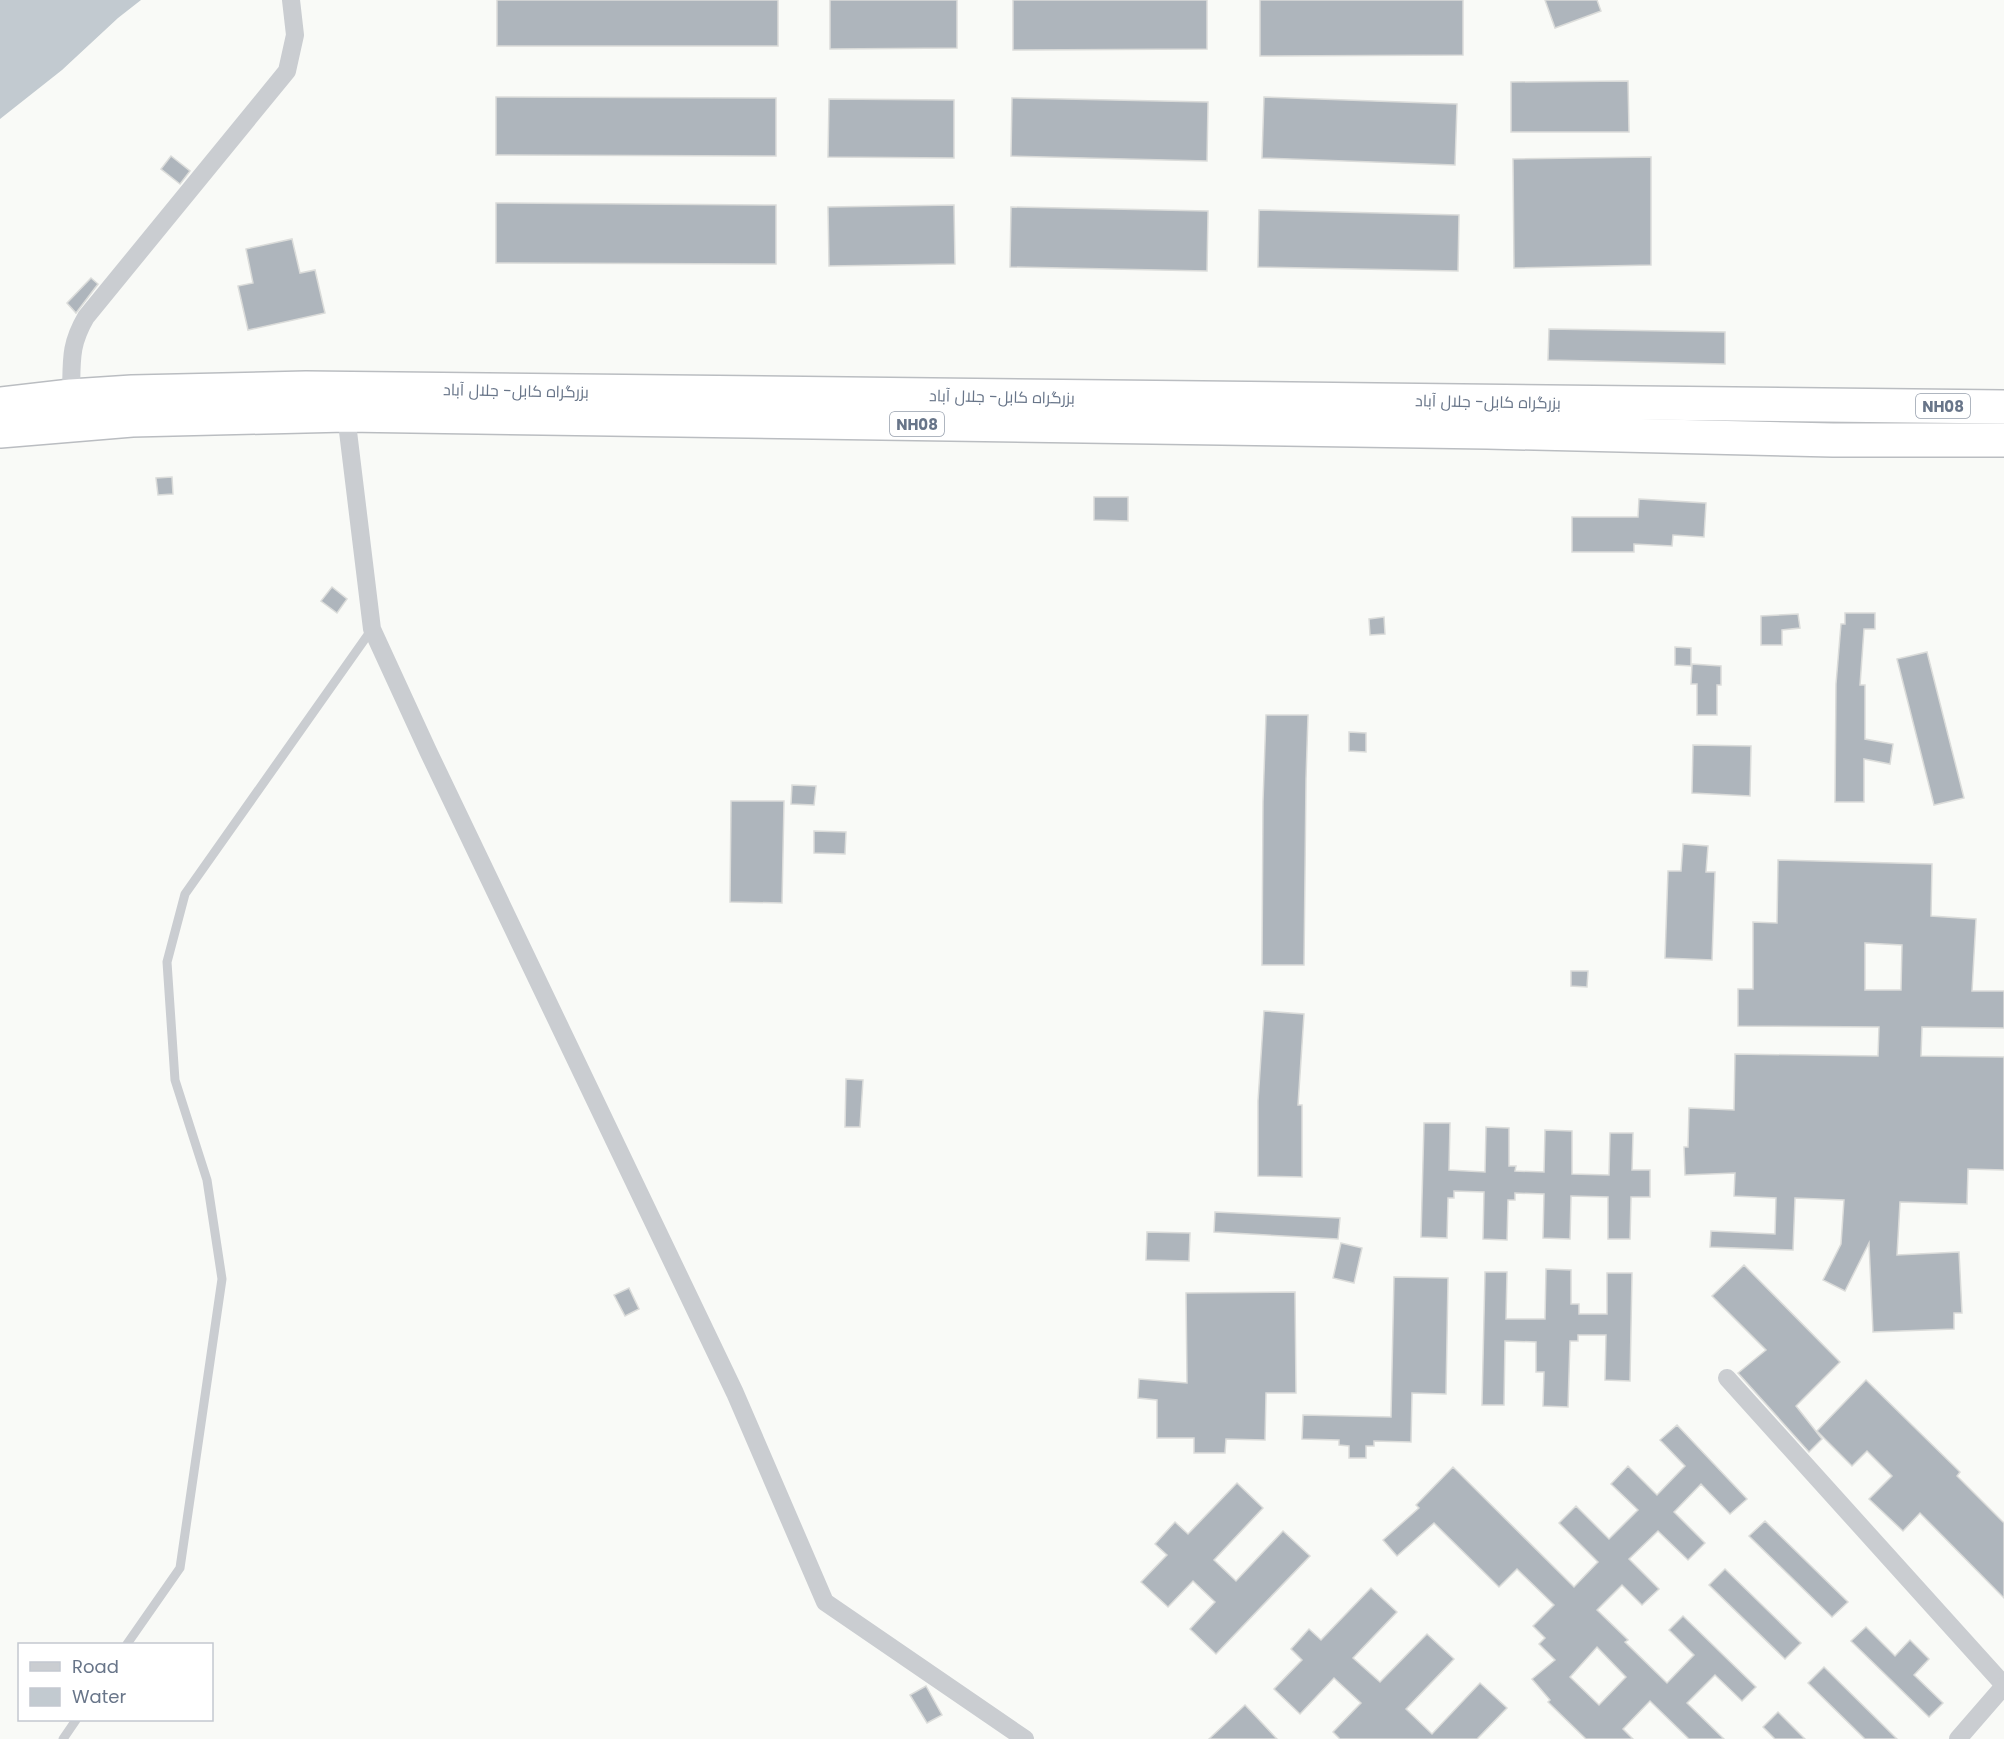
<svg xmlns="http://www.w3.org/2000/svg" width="2004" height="1739" font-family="Poppins,Cairo,sans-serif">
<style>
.water{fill:#c2cad0}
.building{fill:#aeb5bc;stroke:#dbdcda;stroke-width:1.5;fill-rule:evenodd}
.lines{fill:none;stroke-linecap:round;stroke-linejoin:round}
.highway-casing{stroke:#babdc1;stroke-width:36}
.lane{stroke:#cacdd1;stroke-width:9}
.street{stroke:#cacdd1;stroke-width:18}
.highway{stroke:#fff;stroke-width:33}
.labels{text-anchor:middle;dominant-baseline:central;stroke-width:6;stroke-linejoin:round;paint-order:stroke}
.shield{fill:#fff;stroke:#959eac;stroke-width:1.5}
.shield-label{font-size:15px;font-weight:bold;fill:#687589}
.street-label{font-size:16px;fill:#687589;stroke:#fff}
</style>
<rect width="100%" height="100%" fill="#f9faf7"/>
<polygon class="water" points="0,0 141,0 118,18 62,70 0,119"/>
<g class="building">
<rect x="497" y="0" width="281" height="46"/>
<polygon points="830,0 957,0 957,48 830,49"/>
<polygon points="1013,0 1207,0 1207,49 1013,50"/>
<polygon points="1260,0 1463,0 1463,55 1260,56"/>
<polygon points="1545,0 1597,0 1601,11 1555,28"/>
<polygon points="1628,81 1629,132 1511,132 1511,82"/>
<polygon points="496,97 776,98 776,156 496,155"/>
<polygon points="1264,97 1457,104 1455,165 1262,158"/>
<polygon points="1012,98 1208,102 1207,161 1011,156"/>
<polygon points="829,99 954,100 954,158 828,157"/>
<polygon points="171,156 190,171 180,184 161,169"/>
<polygon points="1651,157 1651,265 1514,268 1513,159"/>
<polygon points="496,203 776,205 776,264 496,263"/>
<polygon points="954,205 955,264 829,266 828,207"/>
<polygon points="1011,207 1208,211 1207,271 1010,267"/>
<polygon points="1259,210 1459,215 1458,271 1258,267"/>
<polygon points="292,239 300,273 315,270 325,313 248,330 238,286 253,283 246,249"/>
<polygon points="91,278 98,284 76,313 67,303"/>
<polygon points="1549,329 1725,332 1725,364 1548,360"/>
<polygon points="172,477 173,494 158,495 156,478"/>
<polygon points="1094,497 1128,497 1128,521 1094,520"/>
<polygon points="1639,499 1706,503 1704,537 1673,535 1672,546 1634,544 1634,552 1572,552 1572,517 1638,517"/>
<polygon points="332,587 347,599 337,613 321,601"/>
<polygon points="1845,613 1875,613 1875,629 1864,629 1860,685 1865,685 1865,739 1893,744 1890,764 1864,759 1864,802 1835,802 1836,684 1841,624 1845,624"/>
<polygon points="1798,614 1800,628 1782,630 1782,645 1761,645 1761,616"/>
<polygon points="1384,617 1385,634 1370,635 1369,619"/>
<polygon points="1675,647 1691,648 1691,666 1675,665"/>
<polygon points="1927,652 1964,798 1934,805 1897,659"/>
<polygon points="1692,664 1721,666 1721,685 1717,685 1717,715 1697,715 1697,684 1691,684"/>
<polygon points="1266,715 1308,715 1306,779 1304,965 1262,965 1263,802"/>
<polygon points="1349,732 1366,733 1366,752 1349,751"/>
<polygon points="1693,745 1751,746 1750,796 1692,793"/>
<polygon points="792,785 816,786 814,805 791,804"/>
<polygon points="731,801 784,801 782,903 730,902"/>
<polygon points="814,831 846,832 845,854 814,853"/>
<polygon points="1683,844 1708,846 1706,872 1715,872 1712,960 1665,958 1668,871 1681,871"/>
<path d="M1778,860L1932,864L1931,916L1976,919L1972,991H2004V1028L1922,1027L1921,1056L2004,1057V1170L1968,1169L1967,1204L1900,1202L1897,1255L1959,1252L1962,1313H1954V1329L1873,1332L1869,1243L1845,1291L1823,1280L1841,1244L1844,1200L1795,1198L1793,1250L1710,1247L1711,1231L1775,1234L1776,1198L1734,1196L1735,1173L1685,1175L1684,1147H1688L1689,1108L1734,1110L1735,1054L1878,1056L1879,1027L1738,1026V989H1753V922L1777,923ZM1865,943L1902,945L1901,990H1865Z"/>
<polygon points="1571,971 1588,971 1587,987 1571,986"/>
<polygon points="1264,1011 1304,1014 1298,1105 1302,1105 1302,1177 1258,1176 1258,1101"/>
<polygon points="846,1079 863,1080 860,1127 845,1127"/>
<polygon points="1424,1123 1450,1123 1449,1170 1485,1172 1486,1127 1509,1128 1509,1166 1516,1166 1515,1171 1544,1172 1545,1130 1572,1131 1572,1174 1609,1175 1610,1133 1633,1133 1632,1170 1650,1170 1650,1197 1631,1197 1630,1239 1608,1239 1608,1197 1571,1196 1570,1239 1543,1238 1544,1194 1515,1193 1515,1200 1508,1200 1507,1240 1483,1239 1484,1192 1454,1191 1454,1198 1448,1198 1447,1238 1421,1237"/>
<polygon points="1215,1212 1340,1218 1338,1239 1214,1232"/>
<polygon points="1147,1232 1190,1233 1189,1261 1146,1260"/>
<polygon points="1341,1243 1362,1248 1354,1283 1333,1278"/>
<polygon points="1744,1265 1840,1362 1796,1406 1822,1439 1809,1452 1738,1373 1766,1350 1712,1296"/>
<polygon points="1546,1269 1571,1270 1571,1304 1579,1304 1579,1314 1607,1314 1607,1273 1632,1273 1630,1381 1605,1380 1606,1335 1578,1335 1578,1341 1570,1341 1568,1407 1543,1406 1544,1372 1536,1372 1536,1342 1505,1341 1504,1405 1482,1405 1485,1272 1507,1272 1506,1319 1545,1319"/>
<polygon points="1394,1277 1448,1278 1446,1394 1412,1393 1411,1442 1374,1441 1374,1446 1366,1446 1366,1458 1349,1458 1349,1446 1339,1445 1339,1440 1302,1439 1303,1415 1391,1417"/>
<polygon points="629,1288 639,1309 625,1316 614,1295"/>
<polygon points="1295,1292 1296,1393 1266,1393 1265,1440 1226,1439 1225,1453 1194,1453 1194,1438 1157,1438 1157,1400 1138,1398 1139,1379 1187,1383 1186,1293"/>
<polygon points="1866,1380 1960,1472 1957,1476 2004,1523 2004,1598 1920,1513 1903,1531 1869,1499 1892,1476 1867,1451 1852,1466 1817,1431"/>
<path d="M1677,1425L1747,1499L1730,1514L1701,1484L1674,1512L1705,1543L1688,1560L1658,1531L1629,1559L1659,1589L1642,1605L1622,1585L1597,1610L1628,1640L1625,1642L1667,1683L1694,1655L1669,1630L1683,1616L1756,1687L1742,1701L1715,1675L1687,1703L1724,1739H1689L1650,1701L1623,1729L1633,1739H1586L1548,1702L1550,1700L1532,1679L1555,1660L1539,1644L1545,1638L1533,1626L1554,1605L1517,1569L1499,1587L1434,1523L1397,1556L1383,1540L1419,1508L1416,1505L1453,1467L1574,1587L1598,1562L1559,1523L1576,1506L1609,1539L1638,1510L1611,1484L1628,1466L1657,1495L1685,1466L1660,1440ZM1597,1647L1626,1677L1599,1705L1570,1677Z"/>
<polygon points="1237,1483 1263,1508 1214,1560 1236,1581 1283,1531 1310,1556 1216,1654 1190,1629 1215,1602 1193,1581 1168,1607 1141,1582 1167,1555 1155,1544 1175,1522 1188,1534"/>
<polygon points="1765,1521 1848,1602 1832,1617 1749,1536"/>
<polygon points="1725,1569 1801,1643 1785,1659 1709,1585"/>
<polygon points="1371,1588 1397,1612 1353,1658 1380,1682 1427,1634 1454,1659 1406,1709 1432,1734 1480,1683 1507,1708 1477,1739 1340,1739 1333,1732 1361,1703 1334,1678 1300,1714 1274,1689 1302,1660 1291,1649 1309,1629 1321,1640"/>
<polygon points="1866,1627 1895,1656 1910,1640 1929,1659 1914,1675 1943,1703 1929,1717 1851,1641"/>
<polygon points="1824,1667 1897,1739 1865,1739 1808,1683"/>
<polygon points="926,1686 942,1715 927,1723 910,1695"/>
<polygon points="1245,1705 1277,1739 1209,1739"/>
<polygon points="1778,1712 1805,1739 1775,1739 1763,1727"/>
</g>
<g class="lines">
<g class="highway-casing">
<g id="highway">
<polyline points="0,404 71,396 132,392 306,388 2004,407"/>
<polyline points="0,431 132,420 346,415 1487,432 1833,440 2004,440"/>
</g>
</g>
<g class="lane">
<polyline points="127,1644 180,1568 222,1279 207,1180 175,1080 167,962 185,894 372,629"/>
<polyline points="63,1739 76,1720"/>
</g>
<g class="street">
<path d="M71,396C72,362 69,346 86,317L287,71L295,35L291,0"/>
<polyline points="346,415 372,629 428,751 735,1393 825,1602 1025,1739"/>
<polyline points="1727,1378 2004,1685"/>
<polyline points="1958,1739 2004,1686"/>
</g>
<use href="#highway" class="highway"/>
</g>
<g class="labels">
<g class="shield">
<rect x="1916" y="394" width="54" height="24" rx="4.5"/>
<rect x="890" y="412" width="54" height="24" rx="4.5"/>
</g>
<g class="shield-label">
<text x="1943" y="406">NH08</text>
<text x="917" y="424">NH08</text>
</g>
<g class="street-label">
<text transform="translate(516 391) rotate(1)">بزرگراه کابل- جلال آباد</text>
<text transform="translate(1002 397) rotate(1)">بزرگراه کابل- جلال آباد</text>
<text transform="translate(1488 402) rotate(1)">بزرگراه کابل- جلال آباد</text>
</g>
</g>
<rect x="18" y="1643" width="195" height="78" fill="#ffffff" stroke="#c3c8d0" stroke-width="1.5"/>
<rect x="30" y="1662" width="30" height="9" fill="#cacdd1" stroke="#c3c8d0" stroke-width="1.5"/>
<text x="72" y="1673" font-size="18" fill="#687589">Road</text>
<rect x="30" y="1688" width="30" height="18" fill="#c2cad0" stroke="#c3c8d0" stroke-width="1.5"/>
<text x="72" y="1703" font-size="18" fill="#687589">Water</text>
</svg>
